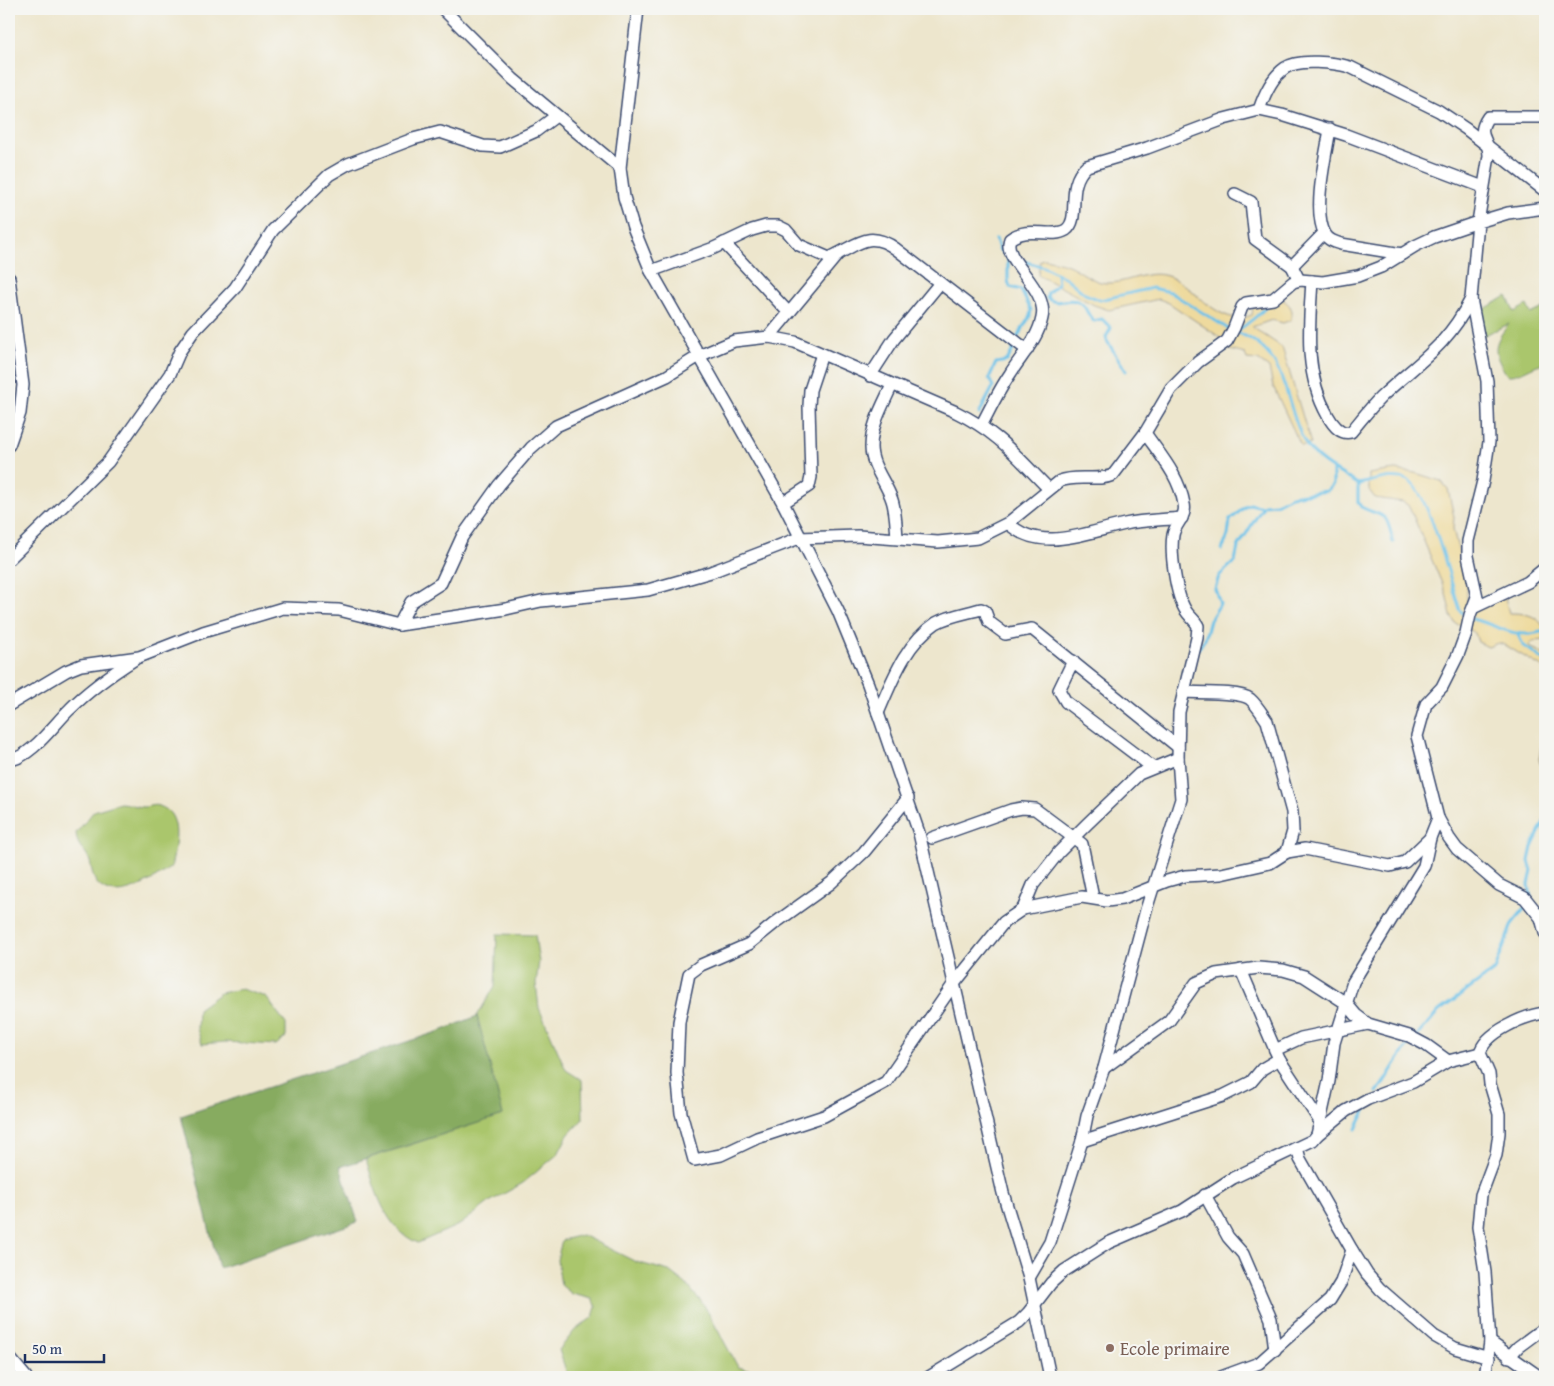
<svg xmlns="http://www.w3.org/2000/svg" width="1554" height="1386" font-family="'Gentium Book Plus',serif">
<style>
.green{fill:#aac66c;stroke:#627a65}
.forest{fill:#87ab60;stroke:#516d5f}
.sand{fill:#eeda9e;stroke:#84847e}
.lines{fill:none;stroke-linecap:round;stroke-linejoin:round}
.stream{stroke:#6dc2e9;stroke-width:3}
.street-casing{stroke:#3a4a6f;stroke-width:14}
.street{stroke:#fff;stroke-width:11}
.education-dot{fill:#8d6e63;stroke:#f6f6f2;stroke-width:2}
.labels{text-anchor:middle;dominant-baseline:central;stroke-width:4;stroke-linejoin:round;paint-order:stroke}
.education-label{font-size:18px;fill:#785e54;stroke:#f6f6f2;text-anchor:start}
</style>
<rect width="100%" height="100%" fill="#f6f6f2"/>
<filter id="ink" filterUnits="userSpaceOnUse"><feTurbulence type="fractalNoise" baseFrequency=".02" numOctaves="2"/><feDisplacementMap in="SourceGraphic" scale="10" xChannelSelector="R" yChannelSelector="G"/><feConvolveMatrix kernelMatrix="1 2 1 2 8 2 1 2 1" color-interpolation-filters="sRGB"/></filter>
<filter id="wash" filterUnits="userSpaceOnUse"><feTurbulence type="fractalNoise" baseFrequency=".0096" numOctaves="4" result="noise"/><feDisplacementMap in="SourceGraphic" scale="20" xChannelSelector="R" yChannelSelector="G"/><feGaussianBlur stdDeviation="1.12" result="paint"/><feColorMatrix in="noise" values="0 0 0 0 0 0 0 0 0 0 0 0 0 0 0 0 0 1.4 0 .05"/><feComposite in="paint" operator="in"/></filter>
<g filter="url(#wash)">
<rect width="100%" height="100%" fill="#ede6cd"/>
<g class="green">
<path d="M1507,296L1514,312L1527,305L1531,314L1545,307V363C1531,365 1521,376 1507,375C1492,352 1492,345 1509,324L1478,338L1474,315Z"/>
<path d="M120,803C129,803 136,807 143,807C149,807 153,804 159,806C184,813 175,850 171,867C155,879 120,902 101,887C91,880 93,869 89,859C84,847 77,849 76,833L94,811Z"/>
<path d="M497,934L535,935L539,962L536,983L539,1008L566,1070L582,1080L583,1119L568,1135L558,1154L523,1183L491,1201L461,1224L418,1243C385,1229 375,1190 366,1159L503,1115L477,1016L495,986Z"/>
<polygon points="241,989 266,997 286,1024 286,1037 276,1045 225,1042 202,1044 197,1029 198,1009 220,993"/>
<polygon points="582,1235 636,1262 669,1271 686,1284 704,1305 738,1367 760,1372 771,1377 571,1377 566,1371 559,1350 575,1330 593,1317 596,1307 592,1299 572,1294 561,1285 557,1260 562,1240"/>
</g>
<polygon class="forest" points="477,1016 503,1115 340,1167 358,1222 219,1268 181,1116 443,1030"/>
<g class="sand">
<path d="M1045,259C1053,261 1061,262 1068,265C1080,270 1092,282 1106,283C1128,284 1148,268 1170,277C1197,288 1220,329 1252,315L1253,308L1281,298C1290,305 1294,308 1291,320L1283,323L1272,320L1252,327L1282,347L1311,444L1301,446L1273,386L1269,368L1258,360L1247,359L1245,354L1226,349L1218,336L1169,303L1159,299L1109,310L1094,305L1038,275L1040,260Z"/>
<path d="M1395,470L1415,473L1441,481L1448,489L1454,517L1453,529L1467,585V601L1476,607L1505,598L1509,613C1522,613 1536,614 1543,626L1545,625V640L1533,641L1529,646L1545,655V669L1505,645L1498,643L1488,647L1478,642L1475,633L1455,623L1451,616L1446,593L1409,506L1403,502L1375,498L1369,490V474Z"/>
<polygon points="1545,730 1545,779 1539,758"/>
</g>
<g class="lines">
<g class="stream">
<polyline points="996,239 999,249 1009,257"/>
<polyline points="1008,257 1008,281 1010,287 1021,290 1031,310 1030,316 1017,338"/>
<polyline points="1019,260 1044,267 1066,278 1085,294 1100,300 1152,288 1170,292 1230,330"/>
<path d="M1057,274L1058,284L1048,293L1047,298C1058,307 1068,296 1079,302C1088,307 1086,315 1094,321L1102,319L1111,328L1106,337L1107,341L1126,371"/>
<path d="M1237,331C1249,323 1260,314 1270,303"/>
<path d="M1236,332C1289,352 1282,397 1304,441C1314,460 1340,473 1358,484C1372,482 1393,473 1407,480C1429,490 1451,585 1460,610L1466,617"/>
<polyline points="979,414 993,387 989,378 996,363 1007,361 1016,344"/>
<path d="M1358,484V502L1361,507C1386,519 1386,510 1393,542"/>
<path d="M1222,550L1228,535L1230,520C1238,514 1241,508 1250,504L1262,507"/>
<path d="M1472,619C1501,626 1514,640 1545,631"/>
<polyline points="1518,635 1523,645 1545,661"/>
<polyline points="1199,648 1205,639 1210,620 1220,604 1215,589 1219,576 1235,561 1238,547 1264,505 1276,504 1291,496 1327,491 1333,484 1333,468"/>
<polyline points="1531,899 1529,884 1532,871 1529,861 1532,847 1545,820"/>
<polyline points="1416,1037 1439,1011 1495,970 1512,924 1528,904"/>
<path d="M1377,1092C1390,1075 1398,1056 1412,1041"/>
<polyline points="1356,1129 1369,1103"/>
</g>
</g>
</g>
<g filter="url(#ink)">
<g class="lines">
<g class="street-casing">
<g id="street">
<polyline points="443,9 513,79 620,168"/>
<polyline points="638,9 620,168 624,197 633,227 651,271 783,503 838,611 868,684 919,833 1003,1193 1029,1278 1050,1377"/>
<path d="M1259,110C1264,95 1272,77 1285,68C1299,58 1335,63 1350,67L1439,111L1466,129L1545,191"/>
<path d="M1330,129C1326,155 1312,211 1325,234C1328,240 1334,242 1341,244L1402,254"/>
<polyline points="1235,194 1251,202 1255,239 1292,266 1299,280"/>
<polyline points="1545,208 1508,213 1478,222 1471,299 1487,381 1489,442 1483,481 1468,541 1468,556 1477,597 1470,615 1466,633 1458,655 1442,687 1426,704 1417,736 1438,818 1449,838 1457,849 1499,885 1525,898 1541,918 1545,933"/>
<polyline points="724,243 789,313"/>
<polyline points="1292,266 1324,233"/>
<path d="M651,271L714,248L752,230L766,226H778L786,230L799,245L829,258C856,247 867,228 896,249L1027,350"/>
<polyline points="9,278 23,385 20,413 9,445"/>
<path d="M1312,281C1309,328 1304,374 1328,416C1333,425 1340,435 1351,432C1361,420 1370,408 1381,397C1419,361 1446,348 1471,299"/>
<polyline points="769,337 838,254"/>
<polyline points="870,376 894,339 940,283"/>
<path d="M892,385C883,405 871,425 871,447C871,466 886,482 892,500C896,512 896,526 897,538"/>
<path d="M982,424C991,407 999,390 1010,374C1021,356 1038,339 1042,318C1049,288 1001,260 1010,239C1028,225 1051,239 1066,230C1082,218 1064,186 1087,166L1147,148L1224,119L1259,110L1282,115L1346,135L1483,187"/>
<polyline points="783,503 809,486 811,477 809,406 810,390 822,354"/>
<path d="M1008,523C1040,554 1087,532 1125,524C1143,520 1163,520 1182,518"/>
<polyline points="9,559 108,462 170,374 180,351 193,332 235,288 273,230 329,175 348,164 413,139 440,132 483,146 500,147 536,131 556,116"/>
<polyline points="1475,607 1528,582 1545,568"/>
<path d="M399,625L411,602L441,583L462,537L499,485L531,448L556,426L667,376L699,356L734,341L769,337L795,342L956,412C999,433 1016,456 1049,489"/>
<polyline points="1073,661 1059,690 1066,702 1152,767"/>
<path d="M9,705L66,671L81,665L139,657L203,632L283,608L339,610L399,625L506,609L541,601L648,590L711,572L799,538L858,536L938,542L978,538L1008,523L1060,481C1078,474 1097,482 1113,475L1145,433L1171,389L1198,362L1227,341L1234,328L1242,307L1246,303L1273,299L1293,282L1300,280L1323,282L1358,276L1381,267L1415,246L1434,237L1478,222L1489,156C1489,137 1475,136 1488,117H1545"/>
<path d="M878,713C892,681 905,644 936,623C948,616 967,613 981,609L985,611L989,622L1005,634L1032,629L1178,747"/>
<path d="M9,760C31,758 55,723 70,709C89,690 113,673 135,659"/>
<path d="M908,798L864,852L831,883L775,923L749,944L701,965L689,974L679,1022L677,1073L681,1113L694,1160L721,1155L757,1138L824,1116L886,1082L953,985L1004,922L1023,909L1082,897L1107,901L1122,899L1167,881L1185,876L1221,874L1270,863L1287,852L1293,831L1292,812L1267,721C1262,714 1257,705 1250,699C1240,691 1198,693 1183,692"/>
<polyline points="932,838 1011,810 1022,808 1035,809 1082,844 1093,898"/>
<polyline points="1287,852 1305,849 1390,866 1405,862 1430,838"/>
<polyline points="1023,909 1033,885 1059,852 1087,824 1139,774 1178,758"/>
<polyline points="1241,970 1279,1059 1319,1120"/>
<polyline points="1275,1050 1301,1038 1368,1024"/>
<polyline points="1104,1068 1169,1021 1196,983 1216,974 1258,968 1283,970 1304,976 1346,1003 1356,1015 1368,1024 1409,1036 1426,1045 1448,1061"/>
<polyline points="1317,1135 1346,1111 1368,1099 1413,1082 1448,1061 1480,1053"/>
<polyline points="1082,1141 1223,1096 1251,1082 1262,1069 1279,1059"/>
<polyline points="1297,1148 1300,1159 1352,1250 1367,1274 1380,1289 1434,1336 1455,1348 1489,1358"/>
<polyline points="1205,1195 1228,1237 1243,1254 1271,1319 1275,1350"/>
<path d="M1029,1278L1050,1242L1082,1141L1087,1116L1104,1068L1146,910L1181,799L1178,758L1179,712L1197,638L1198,626C1195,620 1189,616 1186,611C1176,596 1170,553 1173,535C1175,523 1187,517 1184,504C1179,476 1161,456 1145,433"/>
<polyline points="1490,1342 1540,1377"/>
<polyline points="9,1357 26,1377"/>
<polyline points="1509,1357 1518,1347 1545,1327"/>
<polyline points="929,1377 1019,1322 1028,1313 1051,1283 1064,1271 1108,1243 1182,1211 1233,1178 1313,1140 1317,1135 1329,1081 1334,1043 1353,982 1424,866 1430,838 1438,818"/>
<polyline points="1221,1377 1259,1363 1330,1300 1341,1282 1352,1250"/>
<path d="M1485,1377L1490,1342L1485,1272L1478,1227L1481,1195L1496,1155L1499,1133V1114L1490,1084L1489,1074L1480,1053C1485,1032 1526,1015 1545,1013"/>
</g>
</g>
<use href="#street" class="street"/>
</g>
</g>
<circle class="education-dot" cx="1110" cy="1348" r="5"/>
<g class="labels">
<g class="education-label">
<text x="1120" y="1348">Ecole primaire</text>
</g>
</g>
<rect width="1554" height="1386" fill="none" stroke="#f6f6f2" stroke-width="30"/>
<path d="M25 1354v8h79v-8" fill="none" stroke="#1b2f5e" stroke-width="2.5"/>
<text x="32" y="1354" font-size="15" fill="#1b2f5e" stroke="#f6f6f2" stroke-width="4" paint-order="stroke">50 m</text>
</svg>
